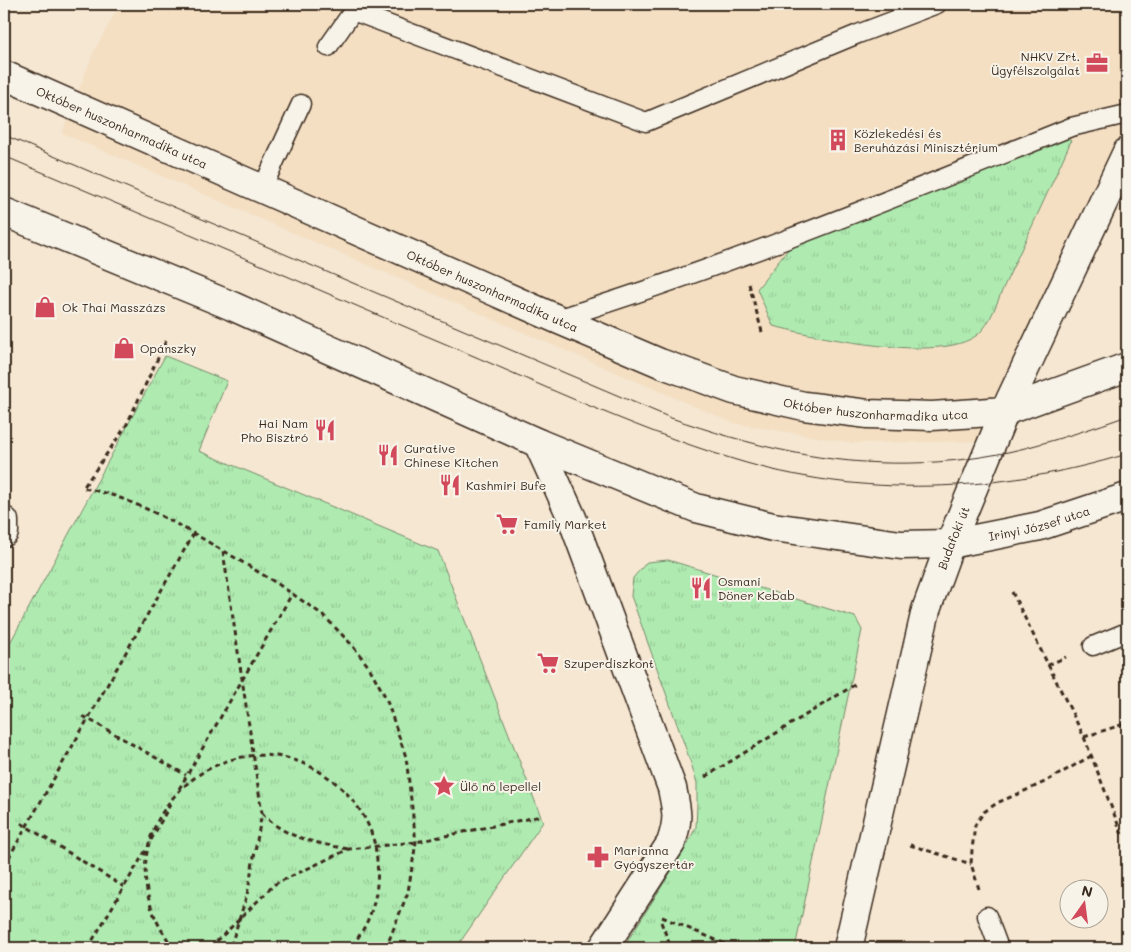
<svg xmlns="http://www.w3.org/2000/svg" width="1131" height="952" font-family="Mali,sans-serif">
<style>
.built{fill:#f4dfc3}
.grass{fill:url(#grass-tufts);stroke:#758a68}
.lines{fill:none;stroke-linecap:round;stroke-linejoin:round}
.service-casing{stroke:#3b2a1e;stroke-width:21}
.minor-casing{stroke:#3b2a1e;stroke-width:31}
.tertiary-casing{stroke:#3b2a1e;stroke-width:31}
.secondary-casing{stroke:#3b2a1e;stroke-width:31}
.path{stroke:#3b2a1e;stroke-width:3;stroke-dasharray:5 4;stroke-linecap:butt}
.service{stroke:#f7f3e8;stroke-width:18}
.minor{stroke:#f7f3e8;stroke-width:28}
.tertiary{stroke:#f7f3e8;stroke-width:28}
.secondary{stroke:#f7f3e8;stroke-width:28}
.tram{stroke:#3b2a1e;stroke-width:1}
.labels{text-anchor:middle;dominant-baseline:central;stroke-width:4;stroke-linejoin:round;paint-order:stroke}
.poi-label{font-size:12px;fill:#3b2a1e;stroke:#f7f3e8;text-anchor:start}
.street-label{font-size:12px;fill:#3b2a1e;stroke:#f7f3e8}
</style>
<defs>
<pattern id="grass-tufts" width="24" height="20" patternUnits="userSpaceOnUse" patternTransform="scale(1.25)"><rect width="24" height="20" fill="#afebb1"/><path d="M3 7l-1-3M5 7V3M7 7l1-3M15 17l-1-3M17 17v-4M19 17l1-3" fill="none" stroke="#97ca98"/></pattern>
</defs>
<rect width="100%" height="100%" fill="#f5e7d2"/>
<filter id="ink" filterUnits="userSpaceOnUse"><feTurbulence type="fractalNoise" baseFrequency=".02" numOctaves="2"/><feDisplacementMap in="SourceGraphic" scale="10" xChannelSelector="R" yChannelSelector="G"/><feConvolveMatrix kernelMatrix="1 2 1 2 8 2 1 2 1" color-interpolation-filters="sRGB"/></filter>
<g filter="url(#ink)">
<polygon class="built" points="120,4 1127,4 1127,168 1003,441 853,443 733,423 62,133 94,51"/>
<g class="grass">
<path d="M1067,137L1071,141C1050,188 1028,235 1006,282C998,298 991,325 977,335C940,364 817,337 773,326L757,289L790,247Z"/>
<polygon points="165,356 227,381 199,451 438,551 543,822 456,948 4,948 4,654"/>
<polygon points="668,560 855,617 862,630 795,948 623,948 684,851 696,827 697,805 697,783 691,763 631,596 633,578 647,562"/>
</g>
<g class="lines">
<g class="service-casing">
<g id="service">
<polyline points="353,11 646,122 858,34 937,4"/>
<polyline points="328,47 358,4"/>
<polyline points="262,189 301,104"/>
<path d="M557,319C732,265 901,195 1071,127L1127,114"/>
<polyline points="1093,646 1127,632"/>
<polyline points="987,916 999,948"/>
</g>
</g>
<g class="minor-casing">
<g id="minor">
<path d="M538,443L572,518L672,788C677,812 679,819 671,843L603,948"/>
<polyline points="4,521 4,532"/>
</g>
</g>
<g class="tertiary-casing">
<g id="tertiary">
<path id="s1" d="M848,948L926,610L950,544L1005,411L1127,152"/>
</g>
</g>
<g class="secondary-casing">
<g id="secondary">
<path id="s2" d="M4,75L557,319L660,363L734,390L804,406L868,414L932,416L1005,411L1127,367"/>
<path id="s3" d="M4,212L232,306L538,443L696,508L773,527L823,534L901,545L950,544L1040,526L1127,497"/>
</g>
</g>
<g class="path">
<polyline points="749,284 762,332"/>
<path d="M166,341L126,426L83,488C128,495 184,527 223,551L262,813L247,895L230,948"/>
<polyline points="224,551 278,584 323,615 351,644 369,667 386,698 406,757 416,842 408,892 386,948"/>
<polyline points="1012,592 1084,737 1123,837"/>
<polyline points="1048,665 1066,657"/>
<polyline points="83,716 186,775"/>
<polyline points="1084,737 1127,723"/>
<polyline points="705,777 856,684"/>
<polyline points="179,789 292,594"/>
<path d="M262,813C284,838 316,843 348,849"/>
<polyline points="21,823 124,887"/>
<polyline points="151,840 172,801"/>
<polyline points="910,845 971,864"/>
<polyline points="4,866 194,533"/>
<polyline points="979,889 971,864 972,850 975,825 984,812 997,803 1045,782 1091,756"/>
<polyline points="662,917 735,948"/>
<polyline points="661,922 671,948"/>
<polyline points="88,948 146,850"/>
<path d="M174,948C82,833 231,693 338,785C356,801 370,822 375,846C382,883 375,919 350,948"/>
<polyline points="210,948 275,884 349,849 416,842 541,816"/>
</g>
<use href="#service" class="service"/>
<use href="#minor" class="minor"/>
<use href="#tertiary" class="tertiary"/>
<use href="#secondary" class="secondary"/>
<g class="tram">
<path d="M4,135L671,418C710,431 750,444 791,452C866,468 951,467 1025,448C1060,439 1094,428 1127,416"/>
<path d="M4,156C143,215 283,274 422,334C523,376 628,427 733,459C861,499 999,493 1127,454"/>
</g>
</g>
</g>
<defs>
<g id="office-bare" transform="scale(1.725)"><path d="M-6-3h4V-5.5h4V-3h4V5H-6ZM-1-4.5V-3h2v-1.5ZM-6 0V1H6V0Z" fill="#d1495b" stroke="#f7f3e8" stroke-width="2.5" paint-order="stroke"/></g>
<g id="building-bare" transform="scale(1.725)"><path d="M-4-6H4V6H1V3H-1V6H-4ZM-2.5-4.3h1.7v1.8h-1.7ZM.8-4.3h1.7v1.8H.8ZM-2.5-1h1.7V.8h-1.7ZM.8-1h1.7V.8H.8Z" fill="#d1495b" stroke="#f7f3e8" stroke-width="2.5" paint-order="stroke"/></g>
<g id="shop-bare" transform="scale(1.725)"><path d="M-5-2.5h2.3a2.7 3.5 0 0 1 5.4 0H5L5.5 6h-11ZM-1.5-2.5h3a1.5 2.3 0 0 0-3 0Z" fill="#d1495b" stroke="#f7f3e8" stroke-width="2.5" paint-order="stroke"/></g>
<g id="restaurant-bare" transform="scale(1.725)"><path d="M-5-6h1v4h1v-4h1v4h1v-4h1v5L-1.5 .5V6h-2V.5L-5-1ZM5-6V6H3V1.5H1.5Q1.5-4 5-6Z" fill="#d1495b" stroke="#f7f3e8" stroke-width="2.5" paint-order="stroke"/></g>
<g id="supermarket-bare" transform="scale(1.725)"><path d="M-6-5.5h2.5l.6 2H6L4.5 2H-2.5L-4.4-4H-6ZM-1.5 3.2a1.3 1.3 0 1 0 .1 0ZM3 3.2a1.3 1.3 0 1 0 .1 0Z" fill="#d1495b" stroke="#f7f3e8" stroke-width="2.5" paint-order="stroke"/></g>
<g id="sight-bare" transform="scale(1.725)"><path d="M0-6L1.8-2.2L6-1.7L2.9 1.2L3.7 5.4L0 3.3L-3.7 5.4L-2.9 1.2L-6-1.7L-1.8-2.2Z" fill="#d1495b" stroke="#f7f3e8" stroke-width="2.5" paint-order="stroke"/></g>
<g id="pharmacy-bare" transform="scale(1.725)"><path d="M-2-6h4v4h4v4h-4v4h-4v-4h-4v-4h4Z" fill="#d1495b" stroke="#f7f3e8" stroke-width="2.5" paint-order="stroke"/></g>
</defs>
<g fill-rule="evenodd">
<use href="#office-bare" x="1097" y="63"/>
<use href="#building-bare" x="838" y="140"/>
<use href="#shop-bare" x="45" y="307"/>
<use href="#shop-bare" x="124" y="348"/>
<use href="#restaurant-bare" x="325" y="430"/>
<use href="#restaurant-bare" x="388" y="455"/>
<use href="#restaurant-bare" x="450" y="485"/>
<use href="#supermarket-bare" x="507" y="524"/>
<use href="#restaurant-bare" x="701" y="588"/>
<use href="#supermarket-bare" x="548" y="663"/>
<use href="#sight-bare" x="444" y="786"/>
<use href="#pharmacy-bare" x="598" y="857"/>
</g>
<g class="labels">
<g class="poi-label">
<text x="1080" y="56" text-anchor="end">NHKV Zrt.<tspan x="1080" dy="14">Ügyfélszolgálat</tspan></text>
<text x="854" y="133">Közlekedési és<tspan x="854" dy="14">Beruházási Minisztérium</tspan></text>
<text x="62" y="307">Ok Thai Masszázs</text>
<text x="140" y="348">Opánszky</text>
<text x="308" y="423" text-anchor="end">Hai Nam<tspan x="308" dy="14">Pho Bisztró</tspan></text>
<text x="404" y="448">Curative<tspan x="404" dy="14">Chinese Kitchen</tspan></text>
<text x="466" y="485">Kashmiri Bufe</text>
<text x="524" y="524">Family Market</text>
<text x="718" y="581">Osmani<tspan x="718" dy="14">Döner Kebab</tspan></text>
<text x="564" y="663">Szuperdiszkont</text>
<text x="460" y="786">Ülő nő lepellel</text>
<text x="614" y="850">Marianna<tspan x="614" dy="14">Gyógyszertár</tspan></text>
</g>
<g class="street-label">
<text stroke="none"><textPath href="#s2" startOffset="129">Október huszonharmadika utca</textPath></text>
<text stroke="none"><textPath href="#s2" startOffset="534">Október huszonharmadika utca</textPath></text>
<text stroke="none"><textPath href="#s2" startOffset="939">Október huszonharmadika utca</textPath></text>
<text stroke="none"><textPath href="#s3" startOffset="1102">Irinyi József utca</textPath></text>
<text stroke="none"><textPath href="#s1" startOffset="424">Budafoki út</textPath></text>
</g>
</g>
<rect width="1131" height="952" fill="none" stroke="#f7f3e8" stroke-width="20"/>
<rect x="10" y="10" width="1111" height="932" fill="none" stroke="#3b2a1e" stroke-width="2" filter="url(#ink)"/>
<g transform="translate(1084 904) rotate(14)"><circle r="24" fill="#f7f3e8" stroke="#aca397"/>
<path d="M0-4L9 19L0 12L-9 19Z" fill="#d1495b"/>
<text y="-8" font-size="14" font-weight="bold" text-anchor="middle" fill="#3b2a1e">N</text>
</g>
</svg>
